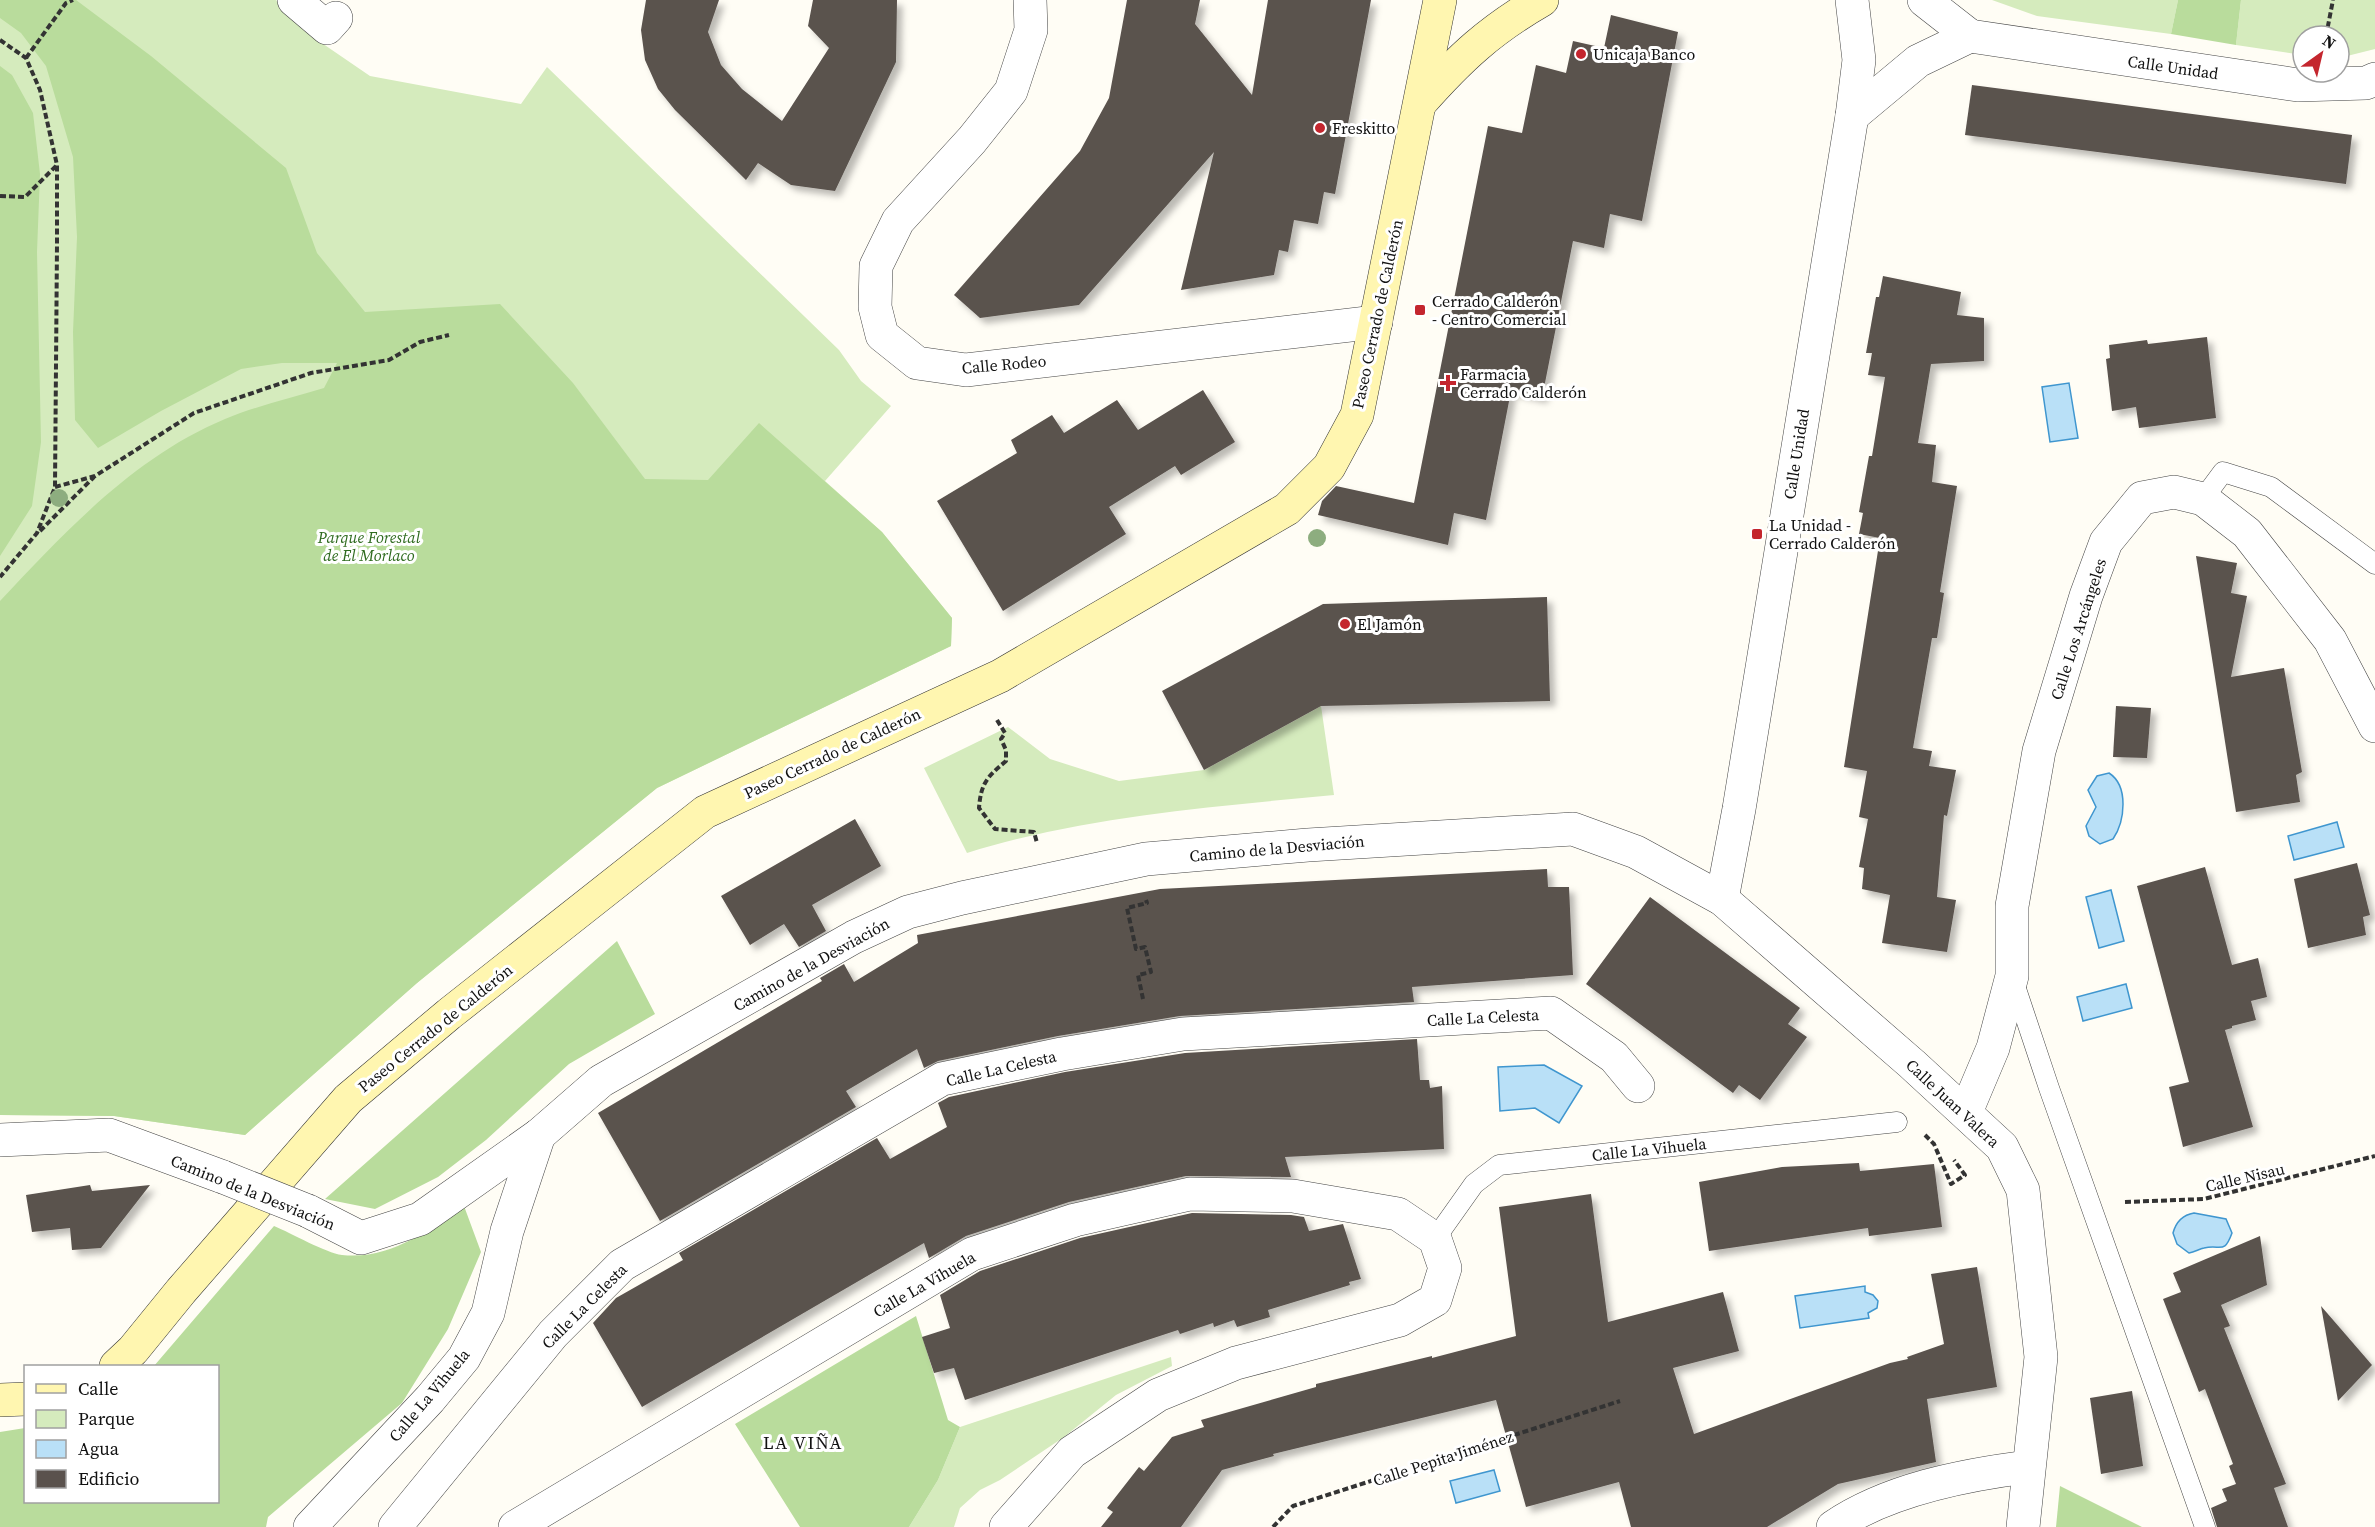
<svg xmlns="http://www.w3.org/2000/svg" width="2375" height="1527" font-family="'Source Serif 4',serif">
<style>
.green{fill:#d5ebbd}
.forest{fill:#b9dc9c}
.water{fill:#b9e0f7;stroke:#3f96cf;stroke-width:1.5}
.building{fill:#5a524d;filter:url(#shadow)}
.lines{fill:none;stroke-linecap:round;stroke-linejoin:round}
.service-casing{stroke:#444;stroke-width:21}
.minor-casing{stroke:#444;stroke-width:34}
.tertiary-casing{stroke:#444;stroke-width:34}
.secondary-casing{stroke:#333;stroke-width:34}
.path{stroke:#333;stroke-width:4;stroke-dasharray:6 3;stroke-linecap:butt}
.service{stroke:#fff;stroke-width:20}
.minor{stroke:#fff;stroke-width:33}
.tertiary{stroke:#fff;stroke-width:33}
.secondary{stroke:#fff6b0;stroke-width:33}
.tertiary-bridge-casing{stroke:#444;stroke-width:34;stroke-linecap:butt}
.tertiary-bridge{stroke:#fff;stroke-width:33}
.tree{fill:#8dad7f}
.poi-dot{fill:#c4262e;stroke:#fff;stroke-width:2}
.labels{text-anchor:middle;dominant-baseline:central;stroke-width:6;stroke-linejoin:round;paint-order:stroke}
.poi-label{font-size:16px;fill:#111;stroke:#fff;text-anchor:start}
.street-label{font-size:16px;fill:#111;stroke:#fff}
.park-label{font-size:16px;font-style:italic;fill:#2f6b1f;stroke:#fff}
.neighbourhood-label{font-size:18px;letter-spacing:1.5px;fill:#111;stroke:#fff}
</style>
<defs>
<filter id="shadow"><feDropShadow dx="5.5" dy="5.5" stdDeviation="3" flood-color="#0004"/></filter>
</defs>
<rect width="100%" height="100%" fill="#fffdf5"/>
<g class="green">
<polygon points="0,0 276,0 313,37 370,76 521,104 547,67 839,350 861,381 891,406 825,481 882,532 952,618 951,646 657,788 417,983 245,1135 114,1116 0,1115"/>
<polygon points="1992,0 2178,0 2171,34 2037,16"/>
<polygon points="2241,0 2375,0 2375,49 2339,58 2339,36 2303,36 2303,55 2236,45"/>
<path d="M1321,706L1334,795C1211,807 1085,816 967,853L924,768L1008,727L1050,759L1119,781L1204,770Z"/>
<polygon points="1171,1357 1172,1366 1116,1395 1064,1437 1000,1480 980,1490 960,1508 954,1527 909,1527 938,1480 960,1427"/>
</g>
<g class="forest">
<path d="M0,0H76L151,56L286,168L317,253L365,312L500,304L573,383L645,479L708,480L759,423L882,532L952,618L951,646L657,788L417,983L245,1135L114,1116L0,1115V601C66,531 134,457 225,419C256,406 292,398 324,388L337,363H282L241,369L161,411L98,448L75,420L73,332L77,237L73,157L46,66L21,33L0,18Z"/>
<polygon points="2178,0 2241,0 2236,45 2171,34"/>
<polygon points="0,66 12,75 33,113 40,174 37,252 41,442 32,506 0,556"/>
<polygon points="617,941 655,1014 569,1064 486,1140 438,1177 375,1209 325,1199"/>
<path d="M464,1206L481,1252L448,1329L402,1403L268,1517L266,1527H0V1432L25,1428L26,1502H218V1366H154L274,1226C291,1233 326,1253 342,1255C390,1260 427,1231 464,1206Z"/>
<polygon points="916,1316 948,1420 960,1427 938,1480 909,1527 800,1527 735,1424"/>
<polygon points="2060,1486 2142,1527 2056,1527"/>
</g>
<g class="water">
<polygon points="2069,383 2078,438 2050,442 2042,387"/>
<path d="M2109,773C2129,786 2125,821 2113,839L2100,844L2089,836L2086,826L2096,807L2088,790L2097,776Z"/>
<polygon points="2337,822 2344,847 2294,860 2288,836"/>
<polygon points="2111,890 2124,941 2099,948 2086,897"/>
<polygon points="2126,984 2132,1008 2083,1021 2077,997"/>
<polygon points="1544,1065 1582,1086 1559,1123 1535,1108 1500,1111 1498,1067"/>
<path d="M2194,1213L2226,1219L2232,1233C2224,1255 2221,1244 2204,1248C2199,1249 2195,1252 2189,1253L2177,1244L2173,1233C2176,1222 2182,1215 2194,1213Z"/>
<polygon points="1865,1286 1865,1292 1873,1295 1878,1301 1877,1308 1868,1313 1869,1318 1800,1328 1795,1296"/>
<polygon points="1494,1470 1500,1491 1456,1503 1450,1481"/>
</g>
<g class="building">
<polygon points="646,0 719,0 708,32 721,65 742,89 782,121 829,48 808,26 813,0 897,0 896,62 835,191 791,185 758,163 746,180 675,110 658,89 645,60 641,30"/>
<polygon points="1127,0 1200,0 1195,24 1252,95 1268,0 1371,0 1335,194 1324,192 1318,224 1294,220 1288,252 1279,250 1274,275 1181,290 1214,152 1079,305 980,318 954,295 1080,151 1109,98"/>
<polygon points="1611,15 1678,32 1642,221 1610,214 1604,248 1573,241 1542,398 1511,391 1486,520 1454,513 1448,545 1318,515 1322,501 1336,486 1414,503 1488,126 1522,133 1536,65 1566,73 1573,41 1604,48"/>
<polygon points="1972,85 2352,135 2346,184 1965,135"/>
<polygon points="1883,276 1961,292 1957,315 1984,318 1984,361 1931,364 1918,443 1936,445 1932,482 1957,486 1940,592 1944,593 1937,638 1932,638 1913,748 1932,751 1929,766 1956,770 1947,816 1944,815 1937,897 1956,900 1947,952 1882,943 1890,895 1862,889 1864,868 1859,867 1868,819 1859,817 1867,771 1844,767 1880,538 1859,534 1863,513 1859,512 1869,456 1872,456 1885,377 1868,375 1872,353 1866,353 1876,297 1879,297"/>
<polygon points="2207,337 2216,418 2139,428 2136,407 2112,411 2106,359 2110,358 2109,345 2147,340 2148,344"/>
<polygon points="1203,390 1235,442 1181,475 1175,466 1109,507 1126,534 1003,611 937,501 1017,453 1011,440 1052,415 1064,433 1117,400 1138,430"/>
<polygon points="2196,556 2237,563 2231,593 2247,596 2231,677 2284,668 2302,772 2296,775 2300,802 2236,812"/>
<polygon points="1547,597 1550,701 1321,706 1204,770 1162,691 1323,604"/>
<polygon points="2116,706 2151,708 2147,758 2113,757"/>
<polygon points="855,819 881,866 812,905 826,931 799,947 784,924 750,945 721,896"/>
<polygon points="2357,863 2370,915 2363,917 2366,935 2308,948 2294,879"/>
<polygon points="2205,867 2232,965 2258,958 2267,997 2251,1001 2256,1020 2232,1026 2232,1028 2225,1030 2253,1127 2183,1147 2169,1087 2189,1082 2137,886"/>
<polygon points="1547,869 1548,887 1569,887 1573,975 1412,987 1414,1002 1180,1016 1058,1036 938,1061 924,1068 917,1049 846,1091 856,1107 660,1221 598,1113 822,981 820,978 844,964 854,982 918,943 917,935 1160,889"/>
<polygon points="1650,897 1800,1008 1788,1024 1807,1037 1760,1100 1739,1085 1733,1093 1586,984"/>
<polygon points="1417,1039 1420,1080 1429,1080 1430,1088 1442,1086 1444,1149 1285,1157 1291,1177 1186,1176 1069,1202 966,1236 929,1258 924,1243 642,1407 593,1323 616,1298 683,1260 679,1253 877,1138 890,1159 947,1127 938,1103 949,1097 1065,1072 1185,1053"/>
<polygon points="1859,1163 1860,1171 1934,1164 1942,1227 1869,1236 1868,1228 1709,1251 1699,1182 1782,1167"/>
<polygon points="90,1185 92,1191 150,1185 101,1248 72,1250 70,1228 32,1232 26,1195"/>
<polygon points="1591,1194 1608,1322 1723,1292 1739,1351 1673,1368 1694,1434 1890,1363 1908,1359 1907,1357 1944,1344 1931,1274 1977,1267 1997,1387 1927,1399 1936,1462 1838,1484 1767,1527 1631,1527 1619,1482 1526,1507 1496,1400 1273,1454 1274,1456 1222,1470 1181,1527 1101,1527 1113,1512 1107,1508 1139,1467 1144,1471 1172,1437 1204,1427 1201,1420 1316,1387 1316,1384 1432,1356 1432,1358 1516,1336 1499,1207"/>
<polygon points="1192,1213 1291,1215 1304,1217 1309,1231 1343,1224 1361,1279 1349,1282 1350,1285 1268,1310 1270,1317 1237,1327 1234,1320 1214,1327 1213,1323 1180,1334 1178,1330 965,1400 954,1368 934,1373 922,1337 950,1328 940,1295 980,1271 1080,1238"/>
<polygon points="2260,1236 2267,1285 2221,1305 2230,1326 2224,1328 2286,1484 2274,1488 2288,1527 2217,1527 2211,1508 2227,1501 2222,1489 2236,1484 2229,1466 2233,1464 2205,1389 2199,1392 2163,1299 2181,1292 2173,1273"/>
<polygon points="2321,1306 2372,1365 2338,1401"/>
<polygon points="2132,1391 2143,1466 2101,1474 2090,1398"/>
</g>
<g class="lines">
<g class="service-casing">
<g id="service">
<polyline points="2203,499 2223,472 2271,487 2375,564"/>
<polyline points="2013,980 2049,1088 2205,1527"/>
<polyline points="1435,1239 1474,1184 1499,1165 1897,1122"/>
</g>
</g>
<g class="minor-casing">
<g id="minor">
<polyline points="294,0 327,28 336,18"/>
<polyline points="1924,0 1970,36"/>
<polyline points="1852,116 1918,61 1970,36 2298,85 2366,83 2375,79"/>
<polyline points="310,1527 430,1399 464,1358 488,1313 507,1231 539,1135"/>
<polyline points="395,1527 553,1334 622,1265 942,1079 1062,1054 1183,1034 1551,1013 1614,1057 1638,1086"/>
<polyline points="515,1527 972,1254 1075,1220 1190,1194 1293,1196 1398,1214 1435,1239 1445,1268 1435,1300 1400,1320 1236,1363 1158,1395 1072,1452 1006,1527"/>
<path d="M1833,1527C1887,1490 1963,1475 2027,1467"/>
</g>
</g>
<g class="tertiary-casing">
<g id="tertiary">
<polyline points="1030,0 1031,30 1011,91 972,140 898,221 876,266 875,307 882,335 917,363 966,370 1376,322"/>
<polyline points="1722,899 1739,809 1852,116 1859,60 1852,0"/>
<polyline points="1966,1112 1993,1048 2012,976 2012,906 2039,751 2086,596 2106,542 2142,498 2174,492 2203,499 2247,533 2330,640 2375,726"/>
<polyline points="0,1140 109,1135 223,1177"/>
<polyline points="308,1211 361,1238 420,1219 539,1135 601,1081 854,937 908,912 962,898 1146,859 1308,845 1573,829 1636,852 1722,899 1912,1064 2002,1147 2023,1190 2041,1357 2023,1527"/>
</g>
</g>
<g class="secondary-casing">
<g id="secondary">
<path d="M1421,102C1460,58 1490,30 1542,0"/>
<polyline points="116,1366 133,1350 181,1291 348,1099 449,1014 705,812 1000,676 1287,509 1329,467 1357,415 1440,0"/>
<polyline points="0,1400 26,1399"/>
</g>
</g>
<g class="path">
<polyline points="2326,36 2333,0"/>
<polyline points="0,40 26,58 40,90 57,165 57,244 55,487 37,533 0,577"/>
<polyline points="26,58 66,3 73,0"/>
<polyline points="0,196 25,197 57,165"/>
<polyline points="55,487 95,476 194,413 311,373 389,360 420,342 449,335"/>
<polyline points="40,531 94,477"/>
<path d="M997,720L1005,733L1001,739L1006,750V761C987,777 981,783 979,808L995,829L1034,832L1037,843"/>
<polyline points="1143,999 1138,975 1151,972 1145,947 1136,949 1127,908 1147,903 1146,900"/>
<polyline points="1925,1135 1934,1144 1951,1184 1965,1175 1954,1160"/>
<polyline points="2125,1202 2204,1199 2375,1156"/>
<polyline points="1273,1527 1293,1506 1620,1401"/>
</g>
<use href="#service" class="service"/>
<use href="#minor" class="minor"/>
<use href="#tertiary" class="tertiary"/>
<use href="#secondary" class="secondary"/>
<g class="tertiary-bridge-casing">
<polyline id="tertiary-bridge" points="223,1177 308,1211"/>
</g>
<use href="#tertiary-bridge" class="tertiary-bridge"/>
</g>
<g class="tree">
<circle cx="59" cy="498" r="9"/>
<circle cx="1317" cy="538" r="9"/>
</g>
<g class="poi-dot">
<circle cx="1581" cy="54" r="6"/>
<circle cx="1320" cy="128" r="6"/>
<rect x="1414" y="304" width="12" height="12" rx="3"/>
<path d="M1445 374h6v6h6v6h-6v6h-6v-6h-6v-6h6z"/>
<rect x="1751" y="528" width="12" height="12" rx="3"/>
<circle cx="1345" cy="624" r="6"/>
</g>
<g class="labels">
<g class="poi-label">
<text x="1593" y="54">Unicaja Banco</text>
<text x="1332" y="128">Freskitto</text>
<text x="1432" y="301">Cerrado Calderón<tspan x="1432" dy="18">- Centro Comercial</tspan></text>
<text x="1460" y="374">Farmacia<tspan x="1460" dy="18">Cerrado Calderón</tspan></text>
<text x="1769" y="525">La Unidad -<tspan x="1769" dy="18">Cerrado Calderón</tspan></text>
<text x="1357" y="624">El Jamón</text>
</g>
<g class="street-label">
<text transform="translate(2173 67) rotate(8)">Calle Unidad</text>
<text transform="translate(1377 314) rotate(-78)">Paseo Cerrado de Calderón</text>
<text transform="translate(1004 364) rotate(-5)">Calle Rodeo</text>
<text transform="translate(1796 454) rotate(-81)">Calle Unidad</text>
<text transform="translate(2078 629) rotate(-72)">Calle Los Arcángeles</text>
<text transform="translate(832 753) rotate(-25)">Paseo Cerrado de Calderón</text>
<text transform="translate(1277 848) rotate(-5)">Camino de la Desviación</text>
<text transform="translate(811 964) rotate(-29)">Camino de la Desviación</text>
<text transform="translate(1483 1017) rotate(-3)">Calle La Celesta</text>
<text transform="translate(435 1028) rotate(-39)">Paseo Cerrado de Calderón</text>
<text transform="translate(1001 1068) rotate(-13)">Calle La Celesta</text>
<text transform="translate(1953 1103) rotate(43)">Calle Juan Valera</text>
<text transform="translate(1649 1149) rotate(-6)">Calle La Vihuela</text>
<text transform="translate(2245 1177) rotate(-13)">Calle Nisau</text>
<text transform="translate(253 1192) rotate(22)">Camino de la Desviación</text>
<text transform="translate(924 1284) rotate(-30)">Calle La Vihuela</text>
<text transform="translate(584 1306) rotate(-45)">Calle La Celesta</text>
<text transform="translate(429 1395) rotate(-50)">Calle La Vihuela</text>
<text transform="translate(1443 1458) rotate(-18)">Calle Pepita Jiménez</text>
</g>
<g class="park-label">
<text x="369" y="537">Parque Forestal<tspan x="369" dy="18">de El Morlaco</tspan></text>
</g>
<g class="neighbourhood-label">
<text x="803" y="1442">LA VIÑA</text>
</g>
</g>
<rect x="24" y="1365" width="195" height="138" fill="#ffffff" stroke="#a0a0a0" stroke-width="1.5"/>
<rect x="36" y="1384" width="30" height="9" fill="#fff6b0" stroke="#a0a0a0" stroke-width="1.5"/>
<text x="78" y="1395" font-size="18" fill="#111111">Calle</text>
<rect x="36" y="1410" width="30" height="18" fill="#d5ebbd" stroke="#a0a0a0" stroke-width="1.5"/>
<text x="78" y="1425" font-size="18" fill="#111111">Parque</text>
<rect x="36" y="1440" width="30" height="18" fill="#b9e0f7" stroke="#a0a0a0" stroke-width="1.5"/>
<text x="78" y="1455" font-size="18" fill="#111111">Agua</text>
<rect x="36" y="1470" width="30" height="18" fill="#5a524d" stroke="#a0a0a0" stroke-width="1.5"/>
<text x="78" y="1485" font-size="18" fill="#111111">Edificio</text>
<g transform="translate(2321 54) rotate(34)"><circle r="28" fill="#ffffff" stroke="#a0a0a0" stroke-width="1.5"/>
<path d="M0-4.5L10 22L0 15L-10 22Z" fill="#c4262e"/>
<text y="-9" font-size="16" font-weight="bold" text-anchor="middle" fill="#111111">N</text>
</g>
</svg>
